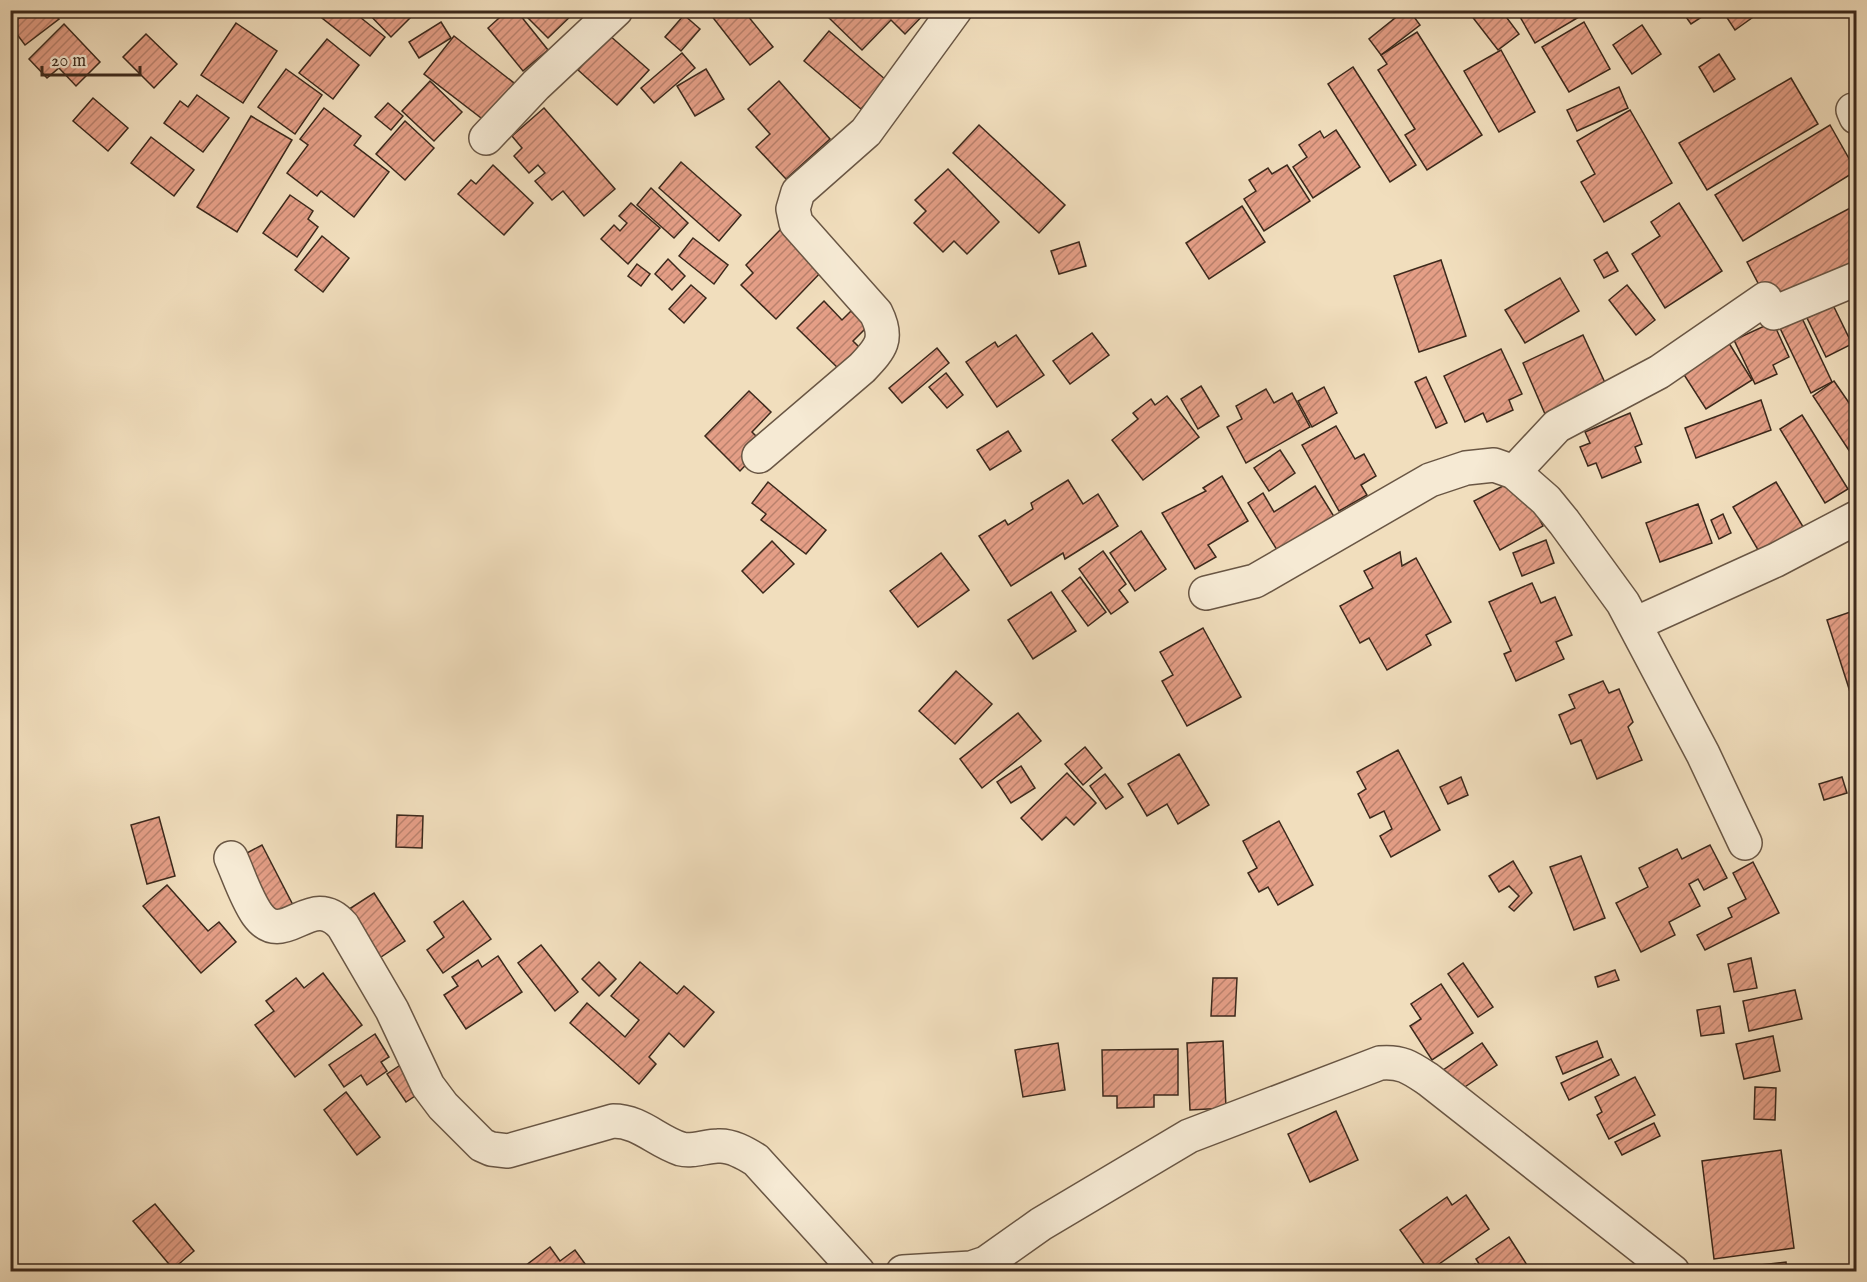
<svg xmlns="http://www.w3.org/2000/svg" width="1867" height="1282" font-family="'IM FELL English',serif">
<style>
.building{fill:url(#building-hatch);stroke:#3c291c;stroke-width:1.5}
.lines{fill:none;stroke-linecap:round;stroke-linejoin:round}
.minor-casing{stroke:#695644;stroke-width:36}
.minor{stroke:#f6ead4;stroke-width:33}
</style>
<defs>
<pattern id="building-hatch" width="6" height="6" patternUnits="userSpaceOnUse" patternTransform="scale(1.5)"><rect width="6" height="6" fill="#e49e86"/><path d="M-1 1l2-2M0 6l6-6M5 7l2-2" fill="none" stroke="#ba816d"/></pattern>
</defs>
<rect width="100%" height="100%" fill="#f1debd"/>
<filter id="stains"><feTurbulence type="fractalNoise" baseFrequency=".00333" numOctaves="4"/><feColorMatrix values="0 0 0 0 .2 0 0 0 0 .09 0 0 0 0 .02 0 0 0 .5 -.17"/></filter>
<radialGradient id="worn" r=".72"><stop offset=".6" stop-color="#630" stop-opacity="0"/><stop offset="1" stop-color="#630" stop-opacity=".3"/></radialGradient>
<g class="building">
<polygon points="10,10 19,10 10,18"/>
<polygon points="30,10 52,10 59,19 25,45 10,25"/>
<polygon points="327,10 351,10 385,37 370,56 322,18"/>
<polygon points="365,10 408,10 413,15 391,37"/>
<polygon points="508,10 516,10 548,50 523,71 488,28"/>
<polygon points="529,10 572,10 574,13 548,38 525,15"/>
<polygon points="577,10 597,10 584,20"/>
<polygon points="707,10 743,10 773,47 750,65"/>
<polygon points="832,10 928,10 905,34 891,20 862,50 827,16"/>
<polygon points="1405,10 1409,10 1420,25 1381,55 1369,39"/>
<polygon points="1467,10 1501,10 1519,34 1498,50"/>
<polygon points="1516,10 1575,10 1579,17 1535,43"/>
<polygon points="1681,10 1707,10 1708,13 1691,24"/>
<polygon points="1722,10 1763,10 1735,30"/>
<polygon points="684,15 700,29 681,51 665,37"/>
<polygon points="441,22 451,38 419,58 409,42"/>
<polygon points="1584,22 1610,69 1569,92 1542,47"/>
<polygon points="236,23 277,51 243,103 201,75"/>
<polygon points="64,24 100,62 76,86 59,68 47,78 29,59"/>
<polygon points="1642,25 1661,54 1632,74 1613,45"/>
<polygon points="829,31 886,80 861,109 804,61"/>
<polygon points="1417,32 1482,135 1427,170 1405,135 1415,129 1378,70 1387,64 1381,55"/>
<polygon points="146,34 177,64 154,88 123,57"/>
<polygon points="609,35 649,70 617,105 578,70"/>
<polygon points="454,36 514,83 485,121 424,74"/>
<polygon points="327,39 359,65 333,99 299,73"/>
<polygon points="1501,50 1535,112 1499,132 1464,71"/>
<polygon points="682,53 695,68 654,103 641,88"/>
<polygon points="1719,54 1735,79 1714,92 1699,67"/>
<polygon points="1353,67 1416,165 1390,182 1328,84"/>
<polygon points="286,69 322,95 295,134 258,107"/>
<polygon points="706,69 724,99 695,116 677,86"/>
<polygon points="1791,78 1818,124 1707,190 1679,143"/>
<polygon points="430,81 462,112 434,141 402,111"/>
<polygon points="779,81 830,139 786,179 756,147 770,134 748,109"/>
<polygon points="1619,87 1628,108 1577,131 1567,110"/>
<polygon points="197,95 229,118 203,152 164,123 180,101 188,107"/>
<polygon points="93,98 128,128 108,151 73,121"/>
<polygon points="388,103 403,116 391,130 375,117"/>
<polygon points="324,108 361,136 354,145 389,172 354,217 321,191 317,196 287,173 308,145 300,139"/>
<polygon points="544,108 615,189 584,216 563,191 552,200 535,181 545,173 538,165 529,173 514,156 522,148 512,136"/>
<polygon points="1630,110 1672,183 1604,222 1581,182 1595,174 1577,141"/>
<polygon points="251,116 292,140 237,232 197,207"/>
<polygon points="405,121 434,148 405,180 376,154"/>
<polygon points="979,125 1065,205 1039,233 953,153"/>
<polygon points="1830,125 1856,171 1743,241 1715,195"/>
<polygon points="1336,130 1360,167 1313,198 1293,167 1307,157 1299,145 1320,131 1324,138"/>
<polygon points="151,137 194,170 174,196 131,163"/>
<polygon points="681,162 741,215 719,241 659,188"/>
<polygon points="493,165 533,203 504,235 458,194 471,180 476,184"/>
<polygon points="1287,165 1310,201 1264,231 1244,199 1256,191 1249,180 1268,168 1272,174"/>
<polygon points="948,169 999,222 967,254 954,241 943,252 914,223 926,211 915,200"/>
<polygon points="651,188 688,223 674,238 637,205"/>
<polygon points="290,195 313,211 308,219 318,227 297,257 263,233"/>
<polygon points="631,203 660,228 628,264 601,239 614,225 620,231 627,223 619,216"/>
<polygon points="1679,203 1722,271 1665,308 1632,254 1660,236 1651,222"/>
<polygon points="1856,205 1856,261 1770,306 1747,262"/>
<polygon points="1242,206 1265,242 1209,279 1186,243"/>
<polygon points="781,229 823,270 776,319 741,285 753,273 746,265"/>
<polygon points="322,236 349,258 323,292 295,270"/>
<polygon points="693,238 728,265 714,284 679,256"/>
<polygon points="1079,242 1086,266 1059,274 1051,251"/>
<polygon points="1607,252 1618,271 1604,278 1594,260"/>
<polygon points="668,259 685,276 672,290 655,274"/>
<polygon points="1441,260 1466,336 1419,352 1394,276"/>
<polygon points="637,264 650,274 641,286 628,276"/>
<polygon points="1560,278 1579,311 1525,343 1505,310"/>
<polygon points="691,285 706,298 684,323 669,309"/>
<polygon points="1627,285 1655,320 1636,335 1609,300"/>
<polygon points="824,301 842,320 851,311 867,327 853,341 862,350 841,371 797,328"/>
<polygon points="1833,305 1852,344 1826,357 1807,318"/>
<polygon points="1801,316 1832,382 1811,393 1779,326"/>
<polygon points="1773,322 1789,357 1773,365 1777,374 1755,384 1734,340"/>
<polygon points="1092,333 1109,355 1070,384 1053,361"/>
<polygon points="1016,335 1044,375 997,407 966,362 995,342 998,347"/>
<polygon points="1583,335 1606,385 1545,414 1523,363"/>
<polygon points="1727,340 1752,380 1706,409 1681,370"/>
<polygon points="937,348 949,363 902,403 889,388"/>
<polygon points="1501,349 1522,394 1509,400 1513,410 1487,422 1483,413 1465,422 1444,376"/>
<polygon points="946,373 963,395 947,408 929,387"/>
<polygon points="1426,377 1447,423 1436,428 1415,382"/>
<polygon points="1834,381 1856,413 1856,461 1813,396"/>
<polygon points="1201,386 1219,416 1198,429 1181,399"/>
<polygon points="1324,387 1337,413 1312,427 1298,401"/>
<polygon points="1266,389 1274,403 1292,393 1310,427 1246,463 1227,427 1242,419 1236,406"/>
<polygon points="749,391 771,412 752,432 765,445 740,471 705,436"/>
<polygon points="1167,396 1199,437 1143,480 1112,440 1138,419 1133,413 1151,399 1155,405"/>
<polygon points="1761,400 1771,430 1696,458 1685,428"/>
<polygon points="1630,413 1642,444 1635,447 1641,462 1602,478 1596,463 1588,466 1580,447 1590,443 1585,432"/>
<polygon points="1802,415 1848,489 1825,503 1780,429"/>
<polygon points="1336,426 1355,459 1364,454 1376,476 1361,485 1367,495 1339,511 1302,445"/>
<polygon points="1008,431 1021,451 990,470 977,450"/>
<polygon points="1280,450 1295,473 1269,491 1254,468"/>
<polygon points="1222,476 1248,521 1208,545 1216,557 1195,569 1162,513 1206,491 1203,488"/>
<polygon points="1518,478 1543,526 1500,550 1474,501"/>
<polygon points="1068,480 1083,504 1098,494 1118,526 1065,559 1063,553 1011,586 979,536 1005,520 1008,525 1033,509 1031,503"/>
<polygon points="768,482 826,530 806,554 761,520 766,514 752,503"/>
<polygon points="1776,482 1805,530 1761,555 1733,507"/>
<polygon points="1315,486 1338,523 1282,558 1248,503 1263,493 1274,512"/>
<polygon points="1698,504 1712,543 1660,562 1646,523"/>
<polygon points="1723,514 1731,533 1719,539 1711,520"/>
<polygon points="1141,531 1166,569 1135,591 1110,553"/>
<polygon points="1546,540 1554,563 1522,576 1513,553"/>
<polygon points="772,541 794,564 763,593 742,571"/>
<polygon points="1103,551 1126,584 1119,590 1128,602 1111,614 1079,569"/>
<polygon points="1400,552 1402,566 1416,558 1451,622 1426,635 1431,645 1387,670 1369,638 1360,643 1340,606 1373,588 1364,571"/>
<polygon points="941,553 969,590 918,627 890,591"/>
<polygon points="1080,577 1106,612 1088,626 1062,591"/>
<polygon points="1532,583 1541,603 1555,597 1572,635 1556,642 1564,659 1516,681 1504,654 1511,651 1489,602"/>
<polygon points="1051,592 1076,631 1033,659 1008,620"/>
<polygon points="1856,610 1856,697 1852,698 1827,620"/>
<polygon points="1203,628 1241,697 1187,726 1162,681 1173,675 1160,652"/>
<polygon points="956,671 992,704 955,744 919,711"/>
<polygon points="1603,681 1609,693 1619,689 1633,722 1628,727 1642,760 1597,779 1581,740 1571,744 1559,715 1575,708 1569,695"/>
<polygon points="1018,713 1041,741 982,788 960,759"/>
<polygon points="1856,729 1856,754 1850,731"/>
<polygon points="1085,747 1102,768 1083,785 1065,764"/>
<polygon points="1398,750 1440,830 1391,857 1380,836 1392,829 1384,811 1370,818 1358,794 1366,789 1357,772"/>
<polygon points="1179,754 1209,805 1178,824 1167,804 1147,816 1128,784"/>
<polygon points="1021,766 1035,788 1011,803 997,782"/>
<polygon points="1067,773 1096,803 1074,825 1066,817 1042,840 1021,818"/>
<polygon points="1105,774 1123,797 1106,809 1090,786"/>
<polygon points="1461,777 1468,795 1448,804 1440,787"/>
<polygon points="1842,777 1847,793 1824,800 1819,784"/>
<polygon points="397,815 423,816 422,848 396,847"/>
<polygon points="159,817 175,876 147,884 131,825"/>
<polygon points="1279,821 1313,885 1278,905 1268,887 1259,892 1248,873 1257,868 1243,841"/>
<polygon points="262,845 294,907 275,917 245,854"/>
<polygon points="1710,845 1727,878 1704,890 1698,879 1689,884 1700,906 1669,922 1675,935 1641,952 1616,903 1648,887 1639,868 1677,849 1682,859"/>
<polygon points="1581,856 1605,918 1574,930 1550,867"/>
<polygon points="1513,861 1532,893 1514,911 1509,907 1519,896 1509,886 1499,892 1489,876"/>
<polygon points="1753,862 1779,913 1705,950 1697,935 1732,917 1728,908 1746,899 1733,873"/>
<polygon points="167,885 208,931 219,922 236,942 201,973 143,906"/>
<polygon points="374,893 405,941 375,961 343,913"/>
<polygon points="463,901 491,939 443,973 427,950 444,937 434,922"/>
<polygon points="541,945 578,992 555,1011 518,963"/>
<polygon points="498,956 522,992 466,1029 444,995 458,986 452,977 478,960 482,967"/>
<polygon points="1751,958 1757,988 1734,992 1728,964"/>
<polygon points="599,962 616,979 599,996 582,979"/>
<polygon points="640,962 677,994 684,986 714,1012 684,1047 669,1033 649,1057 656,1064 639,1084 570,1023 587,1003 625,1037 639,1020 611,996"/>
<polygon points="1463,963 1493,1007 1478,1017 1448,974"/>
<polygon points="1615,970 1619,980 1598,987 1595,977"/>
<polygon points="323,973 362,1025 295,1077 255,1025 274,1011 266,1001 296,978 304,988"/>
<polygon points="1213,978 1237,978 1235,1016 1211,1016"/>
<polygon points="1441,984 1473,1033 1432,1060 1410,1026 1421,1019 1411,1004"/>
<polygon points="1795,990 1802,1019 1749,1031 1743,1001"/>
<polygon points="1720,1006 1724,1033 1701,1036 1697,1010"/>
<polygon points="375,1034 389,1057 381,1062 387,1071 367,1085 361,1075 344,1087 329,1065"/>
<polygon points="1773,1036 1780,1071 1744,1079 1736,1044"/>
<polygon points="1856,1036 1856,1054 1852,1037"/>
<polygon points="1223,1041 1226,1108 1190,1110 1187,1043"/>
<polygon points="1597,1041 1603,1057 1563,1074 1556,1057"/>
<polygon points="1058,1043 1065,1090 1023,1097 1015,1050"/>
<polygon points="1482,1043 1497,1065 1456,1093 1429,1080"/>
<polygon points="1178,1049 1178,1095 1154,1095 1154,1107 1117,1108 1117,1096 1103,1096 1102,1050"/>
<polygon points="1611,1059 1619,1075 1569,1100 1561,1083"/>
<polygon points="405,1062 424,1090 406,1102 387,1074"/>
<polygon points="1635,1077 1655,1115 1609,1139 1597,1115 1602,1112 1595,1097"/>
<polygon points="1755,1087 1776,1088 1775,1120 1754,1119"/>
<polygon points="346,1092 380,1137 357,1155 324,1110"/>
<polygon points="1336,1111 1358,1160 1310,1182 1288,1134"/>
<polygon points="1654,1123 1660,1136 1622,1155 1615,1142"/>
<polygon points="1781,1150 1794,1248 1714,1259 1702,1161"/>
<polygon points="1466,1195 1489,1229 1429,1271 1400,1230 1447,1197 1452,1205"/>
<polygon points="155,1204 194,1251 173,1269 133,1221"/>
<polygon points="1509,1237 1527,1265 1517,1272 1484,1272 1476,1259"/>
<polygon points="550,1247 560,1261 575,1250 591,1272 517,1272"/>
<polygon points="1786,1262 1787,1272 1707,1272 1707,1271"/>
<polygon points="1475,1264 1480,1272 1463,1272"/>
</g>
<g class="lines">
<g class="minor-casing">
<g id="minor">
<polyline points="1853,110 1856,117"/>
<polyline points="486,138 536,85 616,10"/>
<polyline points="1774,313 1856,279"/>
<path d="M759,456L862,368C881,348 889,339 876,313L796,223L793,209L798,192L866,132L955,10"/>
<polyline points="1514,472 1557,426 1659,372 1765,299"/>
<polyline points="1206,593 1255,581 1430,480 1466,468 1494,465 1514,472 1546,500 1564,522 1623,603 1703,754 1745,843"/>
<polyline points="1635,624 1776,560 1856,518"/>
<path d="M231,858C239,876 246,898 257,914C284,952 311,888 343,926L392,1010L428,1086L443,1106L482,1145L491,1149L508,1151L613,1121C640,1121 656,1141 681,1149C692,1152 706,1146 718,1146C731,1145 745,1153 756,1160L858,1272"/>
<path d="M903,1272L971,1268L986,1263L1041,1224L1189,1136L1380,1063C1402,1061 1411,1068 1429,1080L1673,1272"/>
</g>
</g>
<use href="#minor" class="minor"/>
</g>
<rect width="1867" height="1282" fill="none" stroke="#f1debd" stroke-width="36"/>
<rect x="12" y="12" width="1843" height="1258" fill="none" stroke="#3c291c" stroke-width="3"/>
<rect x="18" y="18" width="1831" height="1246" fill="none" stroke="#3c291c" stroke-width="1.5"/>
<path d="M42 66v9h98v-9" fill="none" stroke="#3c291c" stroke-width="3"/>
<text x="51" y="66" font-size="18" fill="#3c291c" stroke="#f6ead4" stroke-width="4.5" paint-order="stroke">20 m</text>
<rect width="100%" height="100%" filter="url(#stains)"/>
<rect width="100%" height="100%" fill="url(#worn)"/>
</svg>
